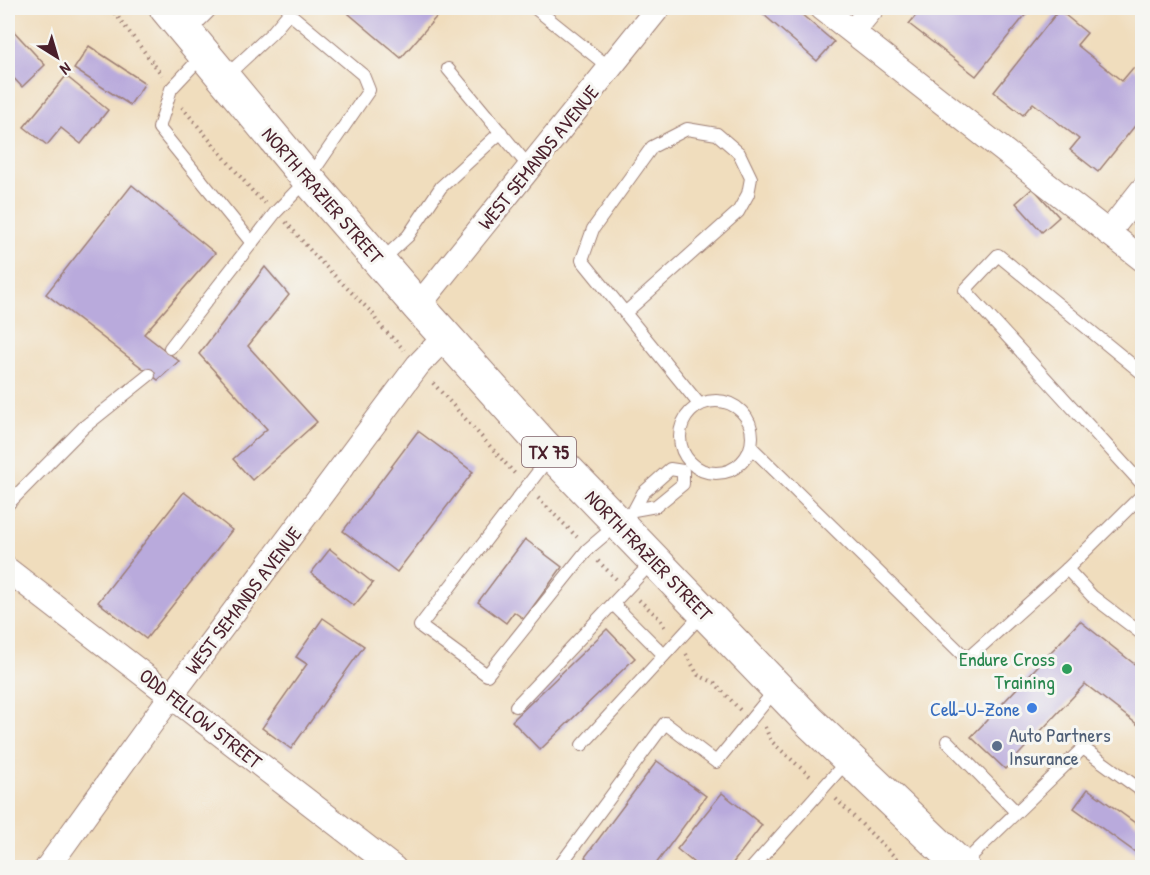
<svg xmlns="http://www.w3.org/2000/svg" width="1150" height="875" font-family="'Patrick Hand',sans-serif">
<style>
.building{fill:#b9aadc}
.lines{fill:none;stroke-linecap:round;stroke-linejoin:round}
.service-casing{stroke:#9d7e74;stroke-width:14}
.minor-casing{stroke:#9d7e74;stroke-width:26}
.primary-casing{stroke:#9d7e74;stroke-width:35}
.path{stroke:#9d7e74;stroke-width:4;stroke-dasharray:1.5 4.5;stroke-linecap:butt}
.service{stroke:#fff;stroke-width:12}
.minor{stroke:#fff;stroke-width:24}
.primary{stroke:#fff;stroke-width:33}
.leisure-dot{fill:#2e9e5b;stroke:#f6f6f2;stroke-width:2}
.shop-dot{fill:#3f7fe0;stroke:#f6f6f2;stroke-width:2}
.service-dot{fill:#5c6f8a;stroke:#f6f6f2;stroke-width:2}
.labels{text-anchor:middle;dominant-baseline:central;stroke-width:6;stroke-linejoin:round;paint-order:stroke}
.shield{fill:#f6f6f2;stroke:#7e6067;stroke-width:1.5}
.shield-label{font-size:18px;font-weight:bold;fill:#4a1f2b}
.street-label{font-size:20px;fill:#4a1f2b;stroke:#f6f6f2}
.leisure-label{font-size:20px;fill:#27864d;stroke:#f6f6f2;text-anchor:end}
.shop-label{font-size:20px;fill:#366cbe;stroke:#f6f6f2;text-anchor:end}
.service-label{font-size:20px;fill:#4e5e75;stroke:#f6f6f2;text-anchor:start}
</style>
<rect width="100%" height="100%" fill="#f6f6f2"/>
<filter id="ink" filterUnits="userSpaceOnUse"><feTurbulence type="fractalNoise" baseFrequency=".0167" numOctaves="2"/><feDisplacementMap in="SourceGraphic" scale="12" xChannelSelector="R" yChannelSelector="G"/><feConvolveMatrix kernelMatrix="1 2 1 2 8 2 1 2 1" color-interpolation-filters="sRGB"/></filter>
<filter id="wash" filterUnits="userSpaceOnUse"><feTurbulence type="fractalNoise" baseFrequency=".008" numOctaves="4" result="noise"/><feDisplacementMap in="SourceGraphic" scale="24" xChannelSelector="R" yChannelSelector="G"/><feGaussianBlur stdDeviation="1.35" result="paint"/><feColorMatrix in="noise" values="0 0 0 0 0 0 0 0 0 0 0 0 0 0 0 0 0 1.4 0 .05"/><feComposite in="paint" operator="in"/></filter>
<g filter="url(#wash)">
<rect width="100%" height="100%" fill="#f0ddbd"/>
<g id="blocks">
<g class="building">
<polygon points="342,8 444,8 401,58"/>
<polygon points="756,8 794,8 834,42 817,61"/>
<polygon points="922,8 1031,8 976,76 909,24"/>
<polygon points="1059,10 1087,33 1077,45 1122,81 1133,68 1142,75 1142,117 1098,172 1070,150 1079,139 1033,103 1023,115 994,92"/>
<polygon points="9,26 45,65 22,87 8,72"/>
<polygon points="89,46 145,83 130,105 74,69"/>
<polygon points="66,76 108,110 81,144 61,128 47,145 24,127"/>
<polygon points="132,185 215,253 144,334 179,361 158,380 46,294"/>
<polygon points="1033,188 1059,217 1042,232 1016,203"/>
<polygon points="265,267 289,295 248,346 317,422 252,480 233,459 267,429 199,354"/>
<polygon points="418,431 473,472 397,572 343,531"/>
<polygon points="184,492 232,530 146,639 98,602"/>
<polygon points="525,539 562,567 524,619 514,612 506,623 478,602"/>
<polygon points="330,549 373,583 354,606 311,573"/>
<polygon points="323,618 364,646 291,749 262,728 307,664 296,657"/>
<polygon points="1080,621 1142,670 1142,728 1085,684 1005,769 971,737"/>
<polygon points="607,629 635,658 540,750 512,721"/>
<polygon points="657,761 706,796 653,868 599,868 585,857"/>
<polygon points="1088,789 1142,828 1142,857 1074,808"/>
<polygon points="722,793 762,825 729,868 700,868 677,849"/>
</g>
</g>
</g>
<g filter="url(#ink)">
<use href="#blocks" fill-opacity="0" stroke="#9d7e74" stroke-width="1.5"/>
<g class="lines">
<g class="service-casing">
<g id="service">
<polyline points="535,8 610,68"/>
<polyline points="203,55 171,89 159,128 252,243"/>
<polyline points="448,69 530,168"/>
<polyline points="381,261 408,236 441,187 501,132"/>
<path d="M625,313L738,212L748,194L751,178L739,153L717,134L687,129L652,147L593,229L582,260C621,308 660,356 699,404"/>
<polyline points="170,348 275,213 308,179 369,90 363,75 289,13 272,33 225,77"/>
<polyline points="1142,373 998,255 965,290 1142,484"/>
<circle cx="716" cy="437" r="36"/>
<polyline points="751,447 967,659 1067,569 1142,495"/>
<polyline points="551,455 420,626 487,675 588,549 634,510 643,493 670,469 683,471 683,484 656,506 634,510"/>
<polyline points="8,504 84,427 149,375"/>
<polyline points="1067,569 1092,596 1142,634"/>
<polyline points="613,604 664,655"/>
<polyline points="516,706 653,561"/>
<polyline points="947,741 1016,812"/>
<polyline points="582,745 703,613"/>
<polyline points="962,865 1083,748 1142,791"/>
<polyline points="558,868 665,723 716,762 776,689"/>
<polyline points="752,868 847,761"/>
</g>
</g>
<g class="minor-casing">
<g id="minor">
<polyline points="822,8 1142,259"/>
<polyline points="183,29 204,8"/>
<polyline points="853,31 872,8"/>
<polyline points="1108,233 1142,190"/>
<polyline points="418,306 658,8"/>
<polyline points="8,570 394,868"/>
<polyline points="47,868 171,696 418,365 446,336"/>
</g>
</g>
<g class="primary-casing">
<polyline id="primary" points="166,8 308,179 418,306 543,445 809,721 963,868"/>
</g>
<g class="path">
<polyline points="111,8 162,75"/>
<polyline points="182,107 254,193 265,203"/>
<path d="M286,222L316,257L373,314C379,328 394,338 404,350"/>
<polyline points="433,383 516,475"/>
<polyline points="538,498 577,537"/>
<polyline points="598,561 616,579"/>
<polyline points="639,600 660,619 666,630"/>
<polyline points="686,654 698,675 715,683 740,710"/>
<polyline points="765,727 771,741 812,778"/>
<polyline points="836,799 906,868"/>
</g>
<use href="#service" class="service"/>
<use href="#minor" class="minor"/>
<use href="#primary" class="primary"/>
</g>
</g>
<circle class="leisure-dot" cx="1067" cy="669" r="6"/>
<circle class="shop-dot" cx="1032" cy="708" r="6"/>
<circle class="service-dot" cx="997" cy="746" r="6"/>
<g class="labels">
<rect class="shield" x="522" y="437" width="54" height="30" rx="4.5"/>
<g class="shield-label">
<text x="549" y="452">TX 75</text>
</g>
<g class="street-label">
<text transform="translate(538 157) rotate(-51)">WEST SEMANDS AVENUE</text>
<text transform="translate(323 195) rotate(49)">NORTH FRAZIER STREET</text>
<text transform="translate(649 555) rotate(46)">NORTH FRAZIER STREET</text>
<text transform="translate(243 600) rotate(-53)">WEST SEMANDS AVENUE</text>
<text transform="translate(201 718) rotate(38)">ODD FELLOW STREET</text>
</g>
<g class="leisure-label">
<text x="1055" y="658">Endure Cross<tspan x="1055" dy="23">Training</tspan></text>
</g>
<g class="shop-label">
<text x="1020" y="708">Cell-U-Zone</text>
</g>
<g class="service-label">
<text x="1009" y="734">Auto Partners<tspan x="1009" dy="23">Insurance</tspan></text>
</g>
</g>
<rect width="1150" height="875" fill="none" stroke="#f6f6f2" stroke-width="30"/>
<g transform="translate(57 57) rotate(143)" stroke="#f6f6f2" stroke-width="4.5" paint-order="stroke">
<path d="M0-4.5L10 22L0 15L-10 22Z" fill="#4a1f2b"/>
<text y="-9" font-size="16" font-weight="bold" text-anchor="middle" fill="#4a1f2b">N</text>
</g>
</svg>
